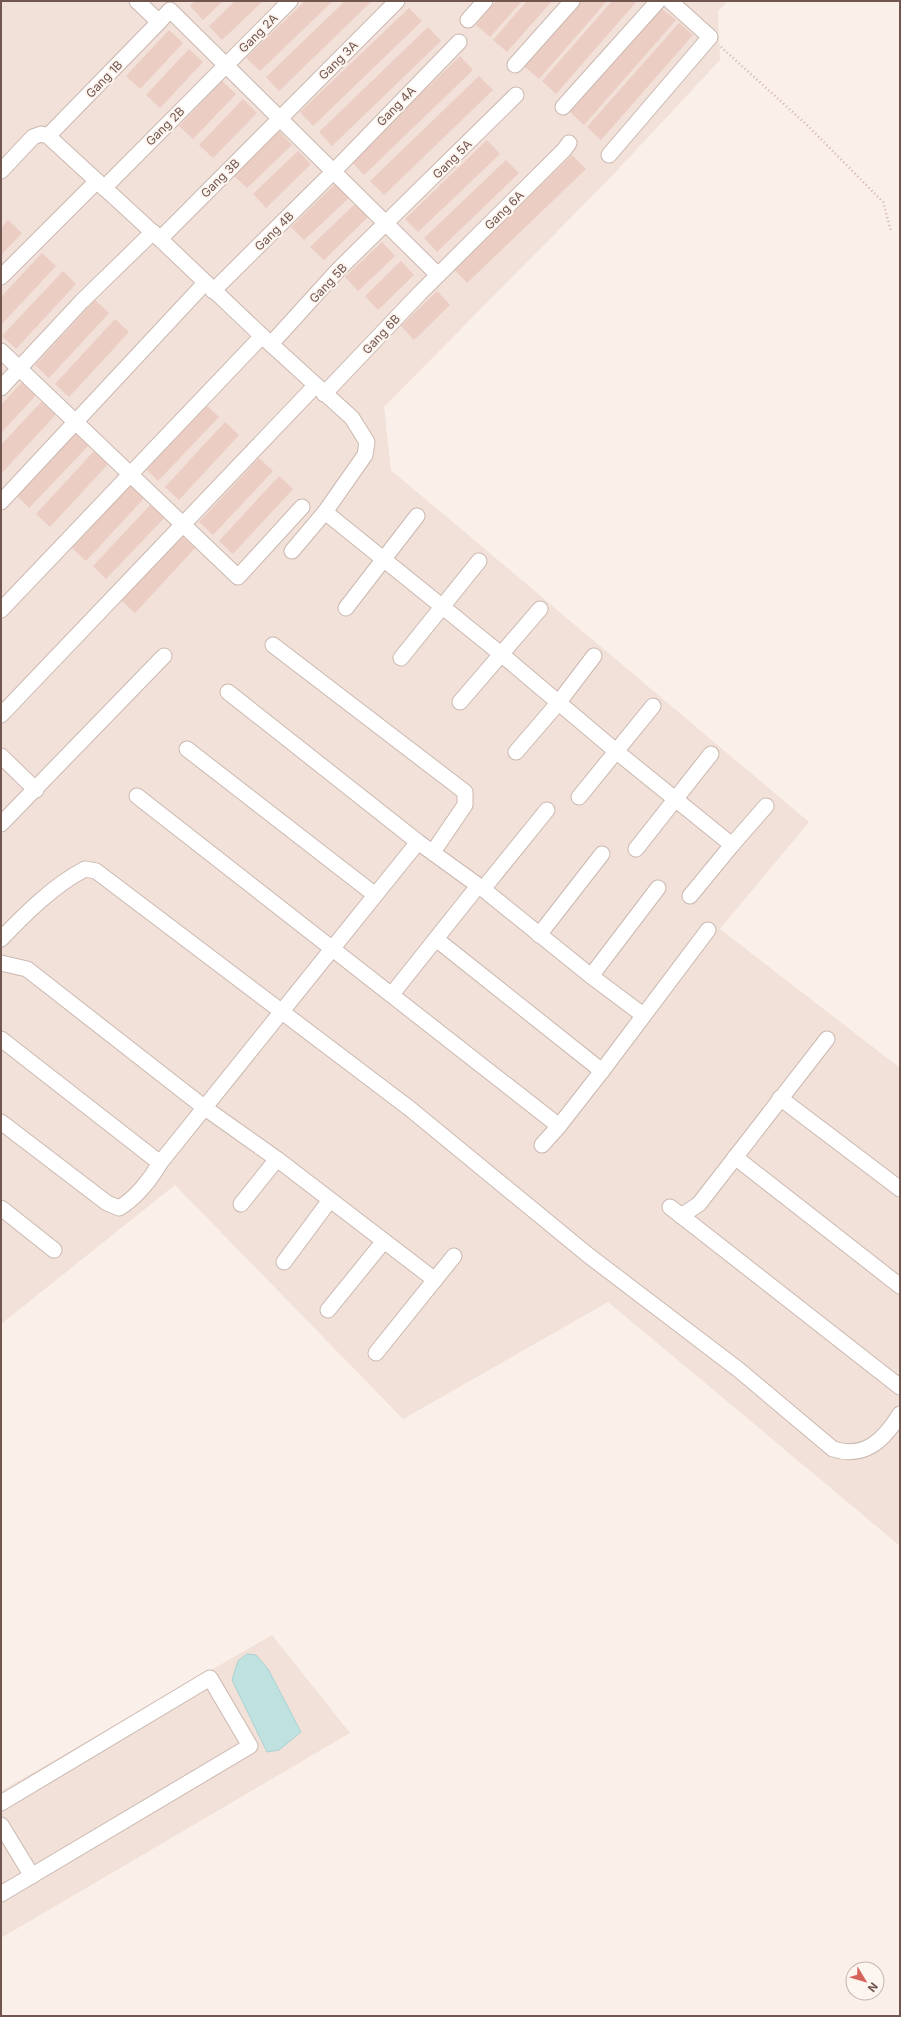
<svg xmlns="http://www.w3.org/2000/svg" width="901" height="2017" font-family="Inter,sans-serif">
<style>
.residential{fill:#f1e1d8}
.water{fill:#bfe2e1;stroke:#a7d2d2}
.building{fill:#eccdc4}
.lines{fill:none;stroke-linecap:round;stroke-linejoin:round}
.street-casing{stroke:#cbb8b0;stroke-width:17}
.path{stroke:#d1b0a7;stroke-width:2.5;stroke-dasharray:1 3;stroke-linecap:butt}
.street{stroke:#fff;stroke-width:15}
.labels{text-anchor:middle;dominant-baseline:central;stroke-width:4;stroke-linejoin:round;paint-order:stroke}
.street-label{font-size:12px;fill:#71564f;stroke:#fdf5ef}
</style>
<rect width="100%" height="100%" fill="#faf0e9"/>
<g class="residential">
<polygon points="1,1 728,1 718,11 720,60 609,179 384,407 391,470 809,822 720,929 900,1068 900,1546 608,1302 403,1419 175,1185 1,1324"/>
<polygon points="272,1635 350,1733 1,1938 1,1791"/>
</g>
<polygon class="water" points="247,1654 256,1655 268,1669 301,1732 279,1750 267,1752 232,1680 238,1661"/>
<g class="building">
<polygon points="195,1 223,1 203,20 190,6"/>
<polygon points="235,1 263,1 222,40 209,26"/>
<polygon points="305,1 333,1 260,71 246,58"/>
<polygon points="345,1 372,1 279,91 266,77"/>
<polygon points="496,1 522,1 490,37 476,25"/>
<polygon points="527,1 552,1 507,52 493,40"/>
<polygon points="581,1 607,1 539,79 524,66"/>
<polygon points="612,1 637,1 556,94 542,81"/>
<polygon points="409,8 422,21 313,126 300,112"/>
<polygon points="661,8 676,20 584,125 570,112"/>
<polygon points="679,23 693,35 601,140 587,127"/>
<polygon points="428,27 441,41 332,146 319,132"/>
<polygon points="169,30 183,43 140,89 126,76"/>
<polygon points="189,49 203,62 160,108 146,95"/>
<polygon points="460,56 473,70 364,175 351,161"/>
<polygon points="479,76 493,90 384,195 370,181"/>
<polygon points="222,81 236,94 193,139 179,126"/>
<polygon points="243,99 257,113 213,158 199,145"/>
<polygon points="279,131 292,145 247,188 233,175"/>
<polygon points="487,140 500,154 418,232 405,219"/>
<polygon points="298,151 311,164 266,208 253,194"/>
<polygon points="572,155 586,169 467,283 454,269"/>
<polygon points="506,160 519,173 437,252 424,238"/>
<polygon points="336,183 350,197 304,240 291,227"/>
<polygon points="356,203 369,216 324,260 310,247"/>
<polygon points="8,220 22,233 1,255 1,228"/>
<polygon points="382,242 395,256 358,291 345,277"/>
<polygon points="42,253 56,266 1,325 1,297"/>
<polygon points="401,261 414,275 378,310 365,296"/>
<polygon points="63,271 76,284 16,349 2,336"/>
<polygon points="437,291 450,305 414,340 401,326"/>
<polygon points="95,300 109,313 49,378 35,365"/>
<polygon points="115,319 129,332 69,397 55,384"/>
<polygon points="24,380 38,393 1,433 1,405"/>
<polygon points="44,399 58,412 1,474 1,445"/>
<polygon points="205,404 219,417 158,481 145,468"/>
<polygon points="225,422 239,435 179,500 165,487"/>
<polygon points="76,431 90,444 29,508 16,495"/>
<polygon points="96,449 110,462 50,527 36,514"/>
<polygon points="259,458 273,471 213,535 199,522"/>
<polygon points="279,476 293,489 233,554 219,541"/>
<polygon points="132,483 146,496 86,561 72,548"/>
<polygon points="153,502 167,515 106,579 93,566"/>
<polygon points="181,535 195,548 135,613 121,600"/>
</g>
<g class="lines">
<g class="street-casing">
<g id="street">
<polyline points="137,1 159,22 170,10 438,275"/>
<polyline points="468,20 485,1"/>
<polyline points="515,65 572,1"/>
<polyline points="563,107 658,1"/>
<polyline points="48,136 159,22"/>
<polyline points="609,155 710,37 670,1"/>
<polyline points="1,171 33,137 41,134 48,136 160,239 262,336 352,418 367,442 365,455 325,512 507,659 617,752 732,845"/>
<polyline points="104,188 290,1"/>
<polyline points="160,239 397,1"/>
<polyline points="1,277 97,181"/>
<polyline points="213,291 334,171 459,42"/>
<polyline points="271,344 339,269 516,95"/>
<polyline points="1,351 238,577 302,507"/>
<polyline points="1,388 82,301 153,232"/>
<polyline points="324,394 420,293 564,150 569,143"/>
<polyline points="1,502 205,283"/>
<polyline points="292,551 325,512"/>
<polyline points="346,608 417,516"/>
<polyline points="1,610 262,336"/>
<polyline points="273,645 465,792 465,805 433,852"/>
<polyline points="401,658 479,561"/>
<polyline points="460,702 540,609"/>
<polyline points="1,715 316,385"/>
<polyline points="187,749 374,894"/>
<polyline points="516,752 559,702 594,656"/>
<polyline points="1,756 36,790"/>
<polyline points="137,796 559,1126"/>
<polyline points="579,797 653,706"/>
<polyline points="1,824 164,656"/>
<polyline points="418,842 483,889 591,976 658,888"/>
<polyline points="636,849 711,754"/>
<polyline points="483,889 547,810"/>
<polyline points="690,896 732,845 766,806"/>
<polyline points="539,935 602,854"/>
<path d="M1,939C25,914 54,885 85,869L96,871L409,1108L588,1255L739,1370L833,1449C865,1459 884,1440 900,1414"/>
<polyline points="436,939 602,1071"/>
<polyline points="1,963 27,969 205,1108 277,1159 435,1280"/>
<polyline points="591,976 643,1015"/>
<polyline points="392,994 478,886"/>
<polyline points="1,1039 160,1163"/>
<polyline points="780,1098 900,1189"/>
<path d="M1,1122L107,1203L119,1208C135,1199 151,1179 160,1163L418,842L228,692"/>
<polyline points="542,1145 559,1126 602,1071 708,930"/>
<polyline points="735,1157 900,1286"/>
<polyline points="241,1204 277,1159"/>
<polyline points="670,1207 900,1387"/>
<polyline points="1,1208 54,1250"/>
<polyline points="681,1216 699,1204 827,1039"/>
<polyline points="284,1262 330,1200"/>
<polyline points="328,1310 384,1241"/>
<polyline points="376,1353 454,1256"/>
<polyline points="1,1803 210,1678 250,1746 1,1894"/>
<polyline points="1,1825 32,1876"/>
</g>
</g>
<polyline class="path" points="721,47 807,125 883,202 891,231"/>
<use href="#street" class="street"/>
</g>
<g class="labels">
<g class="street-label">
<text transform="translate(258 33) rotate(-45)">Gang 2A</text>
<text transform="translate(338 60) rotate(-45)">Gang 3A</text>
<text transform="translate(104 79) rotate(-46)">Gang 1B</text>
<text transform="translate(396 106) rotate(-46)">Gang 4A</text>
<text transform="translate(165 126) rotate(-45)">Gang 2B</text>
<text transform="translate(452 159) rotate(-45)">Gang 5A</text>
<text transform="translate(220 178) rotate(-45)">Gang 3B</text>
<text transform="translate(504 210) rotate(-45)">Gang 6A</text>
<text transform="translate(274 231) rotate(-45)">Gang 4B</text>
<text transform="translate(328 283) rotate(-47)">Gang 5B</text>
<text transform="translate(381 334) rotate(-47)">Gang 6B</text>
</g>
</g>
<rect width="901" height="2017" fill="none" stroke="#71564f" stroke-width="4"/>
<g transform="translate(865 1981) rotate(128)"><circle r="19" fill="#fdf5ef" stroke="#c5b5af"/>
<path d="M0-3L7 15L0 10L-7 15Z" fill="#d5635c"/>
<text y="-6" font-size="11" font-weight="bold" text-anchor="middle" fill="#71564f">N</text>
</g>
</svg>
